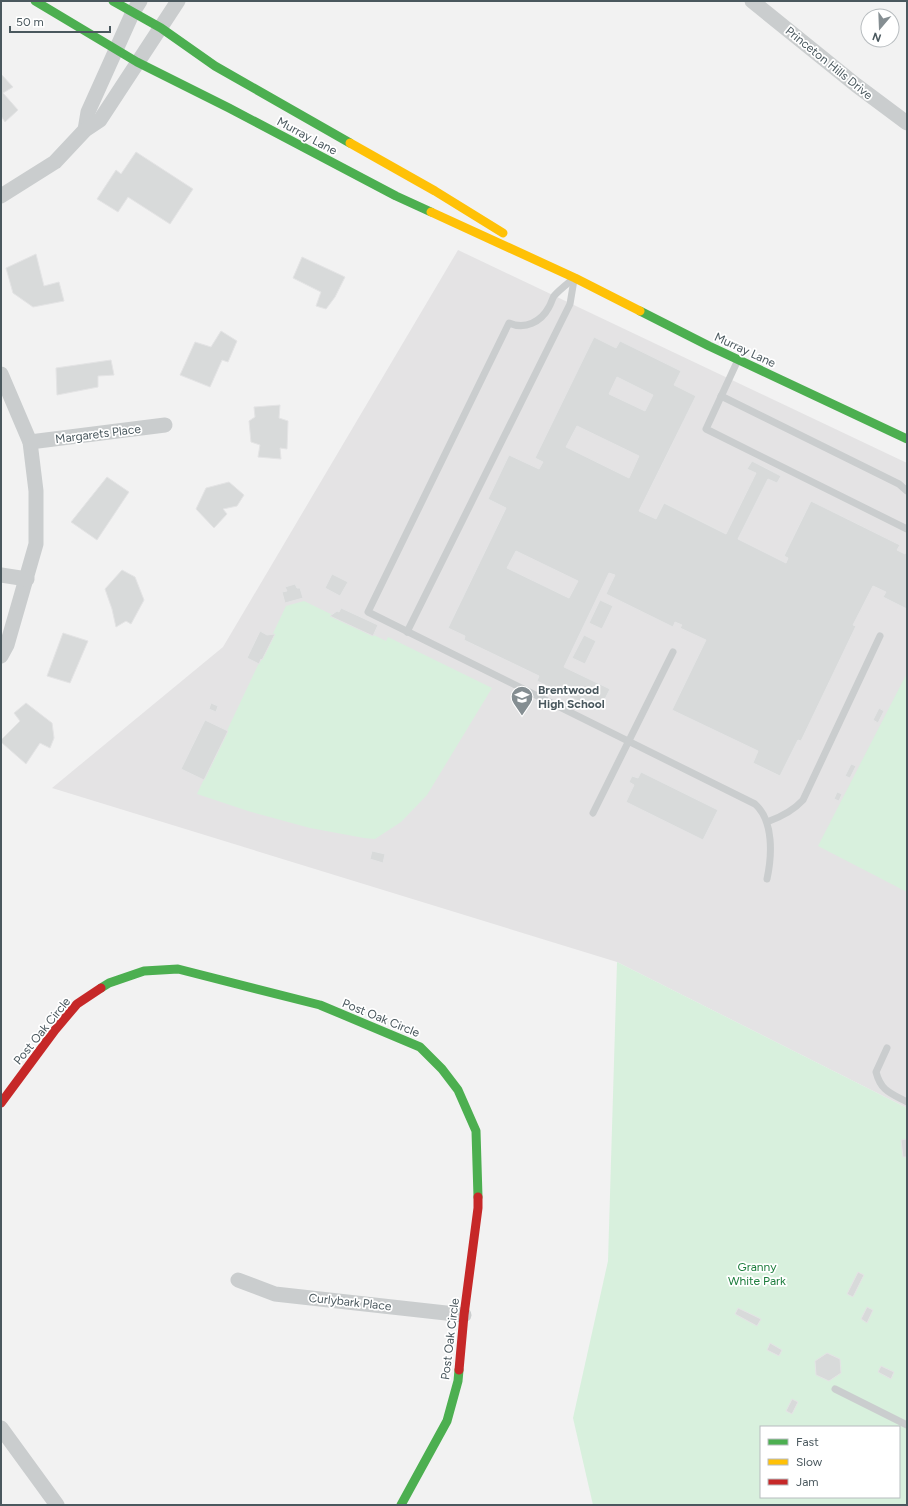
<svg xmlns="http://www.w3.org/2000/svg" width="908" height="1506" font-family="Figtree,sans-serif">
<style>
.education{fill:#e4e3e4}
.green{fill:#d8f0dd;fill-rule:evenodd}
.building{fill:#d8dada;stroke:#e4e4e5;fill-rule:evenodd}
.lines{fill:none;stroke-linecap:round;stroke-linejoin:round}
.lane{stroke:#cacdce;stroke-width:7}
.street{stroke:#cacdce;stroke-width:15}
.fast{stroke:#4caf50;stroke-width:9}
.slow{stroke:#ffc107;stroke-width:9}
.jam{stroke:#c62828;stroke-width:9}
.labels{text-anchor:middle;dominant-baseline:central;stroke-width:3.5;stroke-linejoin:round;paint-order:stroke}
.street-label{font-size:12px;fill:#4a585e;stroke:#fff}
.poi-label{font-size:12px;font-weight:bold;fill:#4a585e;stroke:#fff;text-anchor:start}
.park-label{font-size:12px;fill:#1d7d3d;stroke:#fff}
</style>
<rect width="100%" height="100%" fill="#f2f2f2"/>
<polygon class="education" points="458,250 907,463 907,1108 617,962 52,788 223,647"/>
<g class="green">
<polygon points="304,601 386,641 388,637 492,688 427,795 401,822 375,839 364,838 310,828 248,811 197,794 286,606"/>
<polygon points="907,673 907,892 818,846"/>
<path d="M617,962L907,1108V1505H593L573,1418L608,1261ZM761,1427H899V1497H761Z"/>
</g>
<g class="building">
<polygon points="1,74 13,87 3,93 18,110 5,122 1,116"/>
<polygon points="136,152 193,189 170,224 128,197 118,212 97,199 116,170 121,174"/>
<polygon points="36,254 44,286 59,282 64,301 33,307 13,293 6,268"/>
<polygon points="302,257 345,277 335,297 326,309 316,306 321,292 293,278"/>
<polygon points="221,331 237,341 228,362 222,360 210,387 180,375 195,342 211,347"/>
<path d="M594,337L616,348L620,341L681,371L674,385L696,396L639,511L656,519L664,503L726,534L756,473L747,469L752,461L781,476L777,483L768,479L738,539L786,563L788,558L784,556L811,501L900,545L897,550L905,554L907,549V609L883,597L886,592L873,586L853,625L856,626L801,741L798,740L780,776L753,763L758,751L672,710L706,640L680,628L682,625L675,622L673,627L606,594L615,575L609,573L564,667L610,689L599,711L537,681L539,676L464,640L465,636L448,628L506,508L488,499L509,455L539,469L543,462L535,458ZM617,377L653,395L645,411L609,394ZM577,426L639,456L629,478L566,447ZM516,551L578,581L569,598L507,568Z"/>
<polygon points="111,360 114,375 98,376 98,387 57,395 56,368"/>
<polygon points="280,405 279,418 288,421 287,449 280,448 281,459 258,457 260,445 251,442 249,421 255,417 254,407"/>
<polygon points="107,477 129,492 97,540 71,522"/>
<polygon points="229,482 244,495 237,506 223,509 227,514 214,528 196,509 206,488"/>
<polygon points="122,570 135,577 144,600 131,624 126,621 116,627 112,609 105,589"/>
<polygon points="332,574 348,582 340,596 325,588"/>
<polygon points="295,584 297,588 300,588 303,598 285,603 282,592 287,591 285,587"/>
<polygon points="600,600 613,606 602,629 589,623"/>
<polygon points="341,608 378,625 373,636 330,616 337,611 339,612"/>
<polygon points="260,631 267,635 275,634 262,660 261,659 259,664 247,658"/>
<polygon points="63,633 88,641 70,683 47,676"/>
<polygon points="584,635 596,641 585,664 572,658"/>
<polygon points="26,703 52,723 54,738 50,748 40,743 26,764 1,742 1,740 20,721 14,713"/>
<polygon points="211,703 218,706 216,712 209,709"/>
<polygon points="879,708 884,711 878,723 873,720"/>
<polygon points="205,720 228,731 204,780 181,769"/>
<polygon points="851,764 856,766 850,778 845,776"/>
<polygon points="641,772 718,810 703,840 626,802 634,785 629,782 632,776 638,778"/>
<polygon points="837,792 842,794 839,801 834,799"/>
<polygon points="372,851 385,854 383,863 370,859"/>
<polygon points="907,1139 907,1157 903,1157 901,1140"/>
<polygon points="858,1272 864,1275 853,1297 847,1294"/>
<polygon points="867,1307 873,1310 867,1323 861,1319"/>
<polygon points="738,1308 761,1319 757,1326 735,1314"/>
<polygon points="770,1343 782,1350 779,1356 767,1350"/>
<polygon points="827,1353 840,1359 841,1373 829,1381 816,1375 815,1361"/>
<polygon points="881,1366 894,1372 891,1379 878,1372"/>
<polygon points="792,1399 798,1402 792,1414 786,1411"/>
</g>
<g class="lines">
<g class="lane">
<path d="M573,279C567,284 559,290 554,296C552,299 551,304 549,307C541,322 525,330 509,323L368,612L755,804C774,821 772,856 767,879"/>
<polyline points="737,362 706,429 907,529"/>
<polyline points="721,396 899,484 907,491"/>
<polyline points="407,632 570,304 574,280"/>
<polyline points="593,813 673,652"/>
<path d="M767,822C781,817 793,811 803,800L880,636"/>
<path d="M887,1048L876,1072C881,1091 890,1093 907,1102"/>
<polyline points="835,1389 907,1425"/>
</g>
<g class="street">
<polyline points="752,1 856,85 907,123"/>
<polyline points="85,130 88,112 133,12 140,1"/>
<polyline points="1,196 55,162 85,130 100,120 178,1"/>
<polyline points="1,374 30,442 36,491 36,544 7,645 1,656"/>
<polyline points="30,442 165,425"/>
<polyline points="1,575 27,579"/>
<polyline points="238,1280 275,1294 464,1315"/>
<polyline points="1,1428 57,1505"/>
</g>
<g class="fast">
<polyline points="35,1 137,62 229,108 396,196 431,212"/>
<polyline points="113,1 161,28 215,66 350,143"/>
<polyline points="640,311 709,346 907,439"/>
<polyline points="101,988 109,983 144,971 178,969 320,1005 420,1047 442,1069 458,1090 476,1131 478,1197"/>
<polyline points="401,1505 447,1421 458,1381 459,1370"/>
</g>
<g class="slow">
<polyline points="350,143 435,191 503,233"/>
<polyline points="431,212 575,278 640,311"/>
</g>
<g class="jam">
<polyline points="1,1103 55,1030 77,1004 101,988"/>
<polyline points="459,1370 464,1315 478,1208 478,1197"/>
</g>
</g>
<defs>
<g id="school-pin" transform="scale(1.15)"><path d="M0 17L-7.5 6A9.5 9.5 0 1 1 7.5 6Z" fill="#858e92" stroke="#fff"/><path d="M0-5L7-2L0 1L-7-2ZM-4 1L0 2.5L4 1V4Q0 6-4 4Z" fill="#fff"/></g>
</defs>
<g fill-rule="evenodd">
<use href="#school-pin" x="522" y="697"/>
</g>
<g class="labels">
<g class="street-label">
<text transform="translate(829 63) rotate(39)">Princeton Hills Drive</text>
<text transform="translate(307 136) rotate(28)">Murray Lane</text>
<text transform="translate(745 350) rotate(25)">Murray Lane</text>
<text transform="translate(98 434) rotate(-7)">Margarets Place</text>
<text transform="translate(381 1018) rotate(22)">Post Oak Circle</text>
<text transform="translate(42 1031) rotate(-51)">Post Oak Circle</text>
<text transform="translate(350 1302) rotate(6)">Curlybark Place</text>
<text transform="translate(450 1339) rotate(-83)">Post Oak Circle</text>
</g>
<g class="poi-label">
<text x="538" y="690">Brentwood<tspan x="538" dy="14">High School</tspan></text>
</g>
<g class="park-label">
<text x="757" y="1267">Granny<tspan x="757" dy="14">White Park</tspan></text>
</g>
</g>
<rect width="908" height="1506" fill="none" stroke="#4a585e" stroke-width="4"/>
<rect x="760" y="1426" width="140" height="72" fill="#ffffff" stroke="#b7bcbf"/>
<rect x="768" y="1439" width="20" height="6" fill="#4caf50" stroke="#b7bcbf"/>
<text x="796" y="1446" font-size="12" fill="#4a585e">Fast</text>
<rect x="768" y="1459" width="20" height="6" fill="#ffc107" stroke="#b7bcbf"/>
<text x="796" y="1466" font-size="12" fill="#4a585e">Slow</text>
<rect x="768" y="1479" width="20" height="6" fill="#c62828" stroke="#b7bcbf"/>
<text x="796" y="1486" font-size="12" fill="#4a585e">Jam</text>
<g transform="translate(880 28) rotate(199)"><circle r="19" fill="#ffffff" stroke="#b7bcbf"/>
<path d="M0-3L7 15L0 10L-7 15Z" fill="#858e92"/>
<text y="-6" font-size="11" font-weight="bold" text-anchor="middle" fill="#4a585e">N</text>
</g>
<path d="M10 26v6h100v-6" fill="none" stroke="#4a585e" stroke-width="2"/>
<text x="16" y="26" font-size="12" fill="#4a585e" stroke="#ffffff" stroke-width="3" paint-order="stroke">50 m</text>
</svg>
